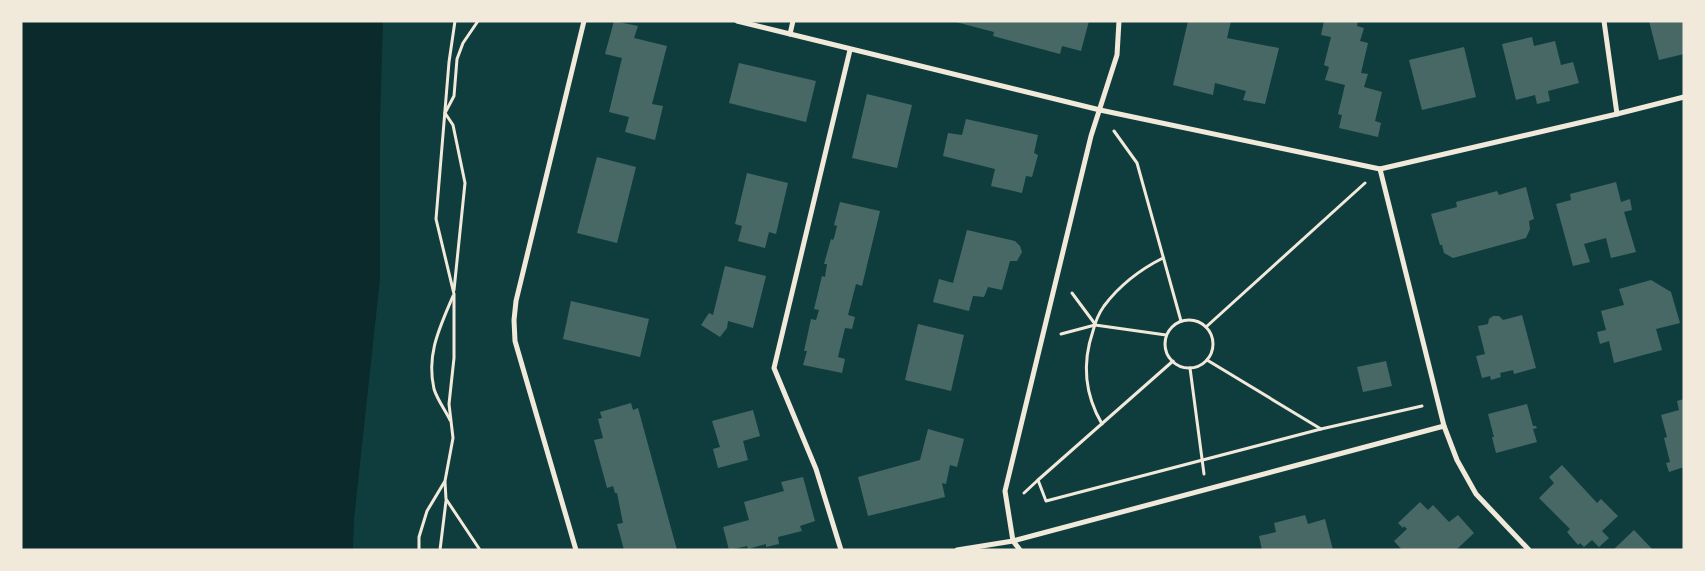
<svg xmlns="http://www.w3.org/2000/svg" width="1705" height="571" font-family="'Archivo Narrow',sans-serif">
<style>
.water{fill:#0a2a2b}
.building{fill:#486865}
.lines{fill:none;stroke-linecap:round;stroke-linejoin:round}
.path{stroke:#f1e9da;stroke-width:3}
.minor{stroke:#f1e9da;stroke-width:5}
</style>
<rect width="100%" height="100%" fill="#0f3d3e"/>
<polygon class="water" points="21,21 383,21 380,121 380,279 354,519 353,550 21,550"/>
<g class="building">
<polygon points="614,21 638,26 634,38 667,46 652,104 663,106 655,140 625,132 629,117 609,112 622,58 605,54"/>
<polygon points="952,21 1089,21 1081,51 1062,46 1060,54 993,36 994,32"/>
<polygon points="1188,21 1231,21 1227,38 1279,48 1265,104 1243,100 1246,91 1215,83 1213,95 1173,85"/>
<polygon points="1324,21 1358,21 1357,26 1364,28 1360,41 1368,43 1361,73 1368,74 1364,87 1382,92 1375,121 1381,123 1378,137 1339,128 1342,115 1338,114 1345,85 1325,80 1329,67 1324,65 1331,37 1321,35"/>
<polygon points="1649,21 1684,21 1684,54 1659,60"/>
<polygon points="1532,37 1534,46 1555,41 1561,65 1573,62 1579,83 1548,91 1550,101 1537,104 1535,95 1516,100 1502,44"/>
<polygon points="1464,47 1476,97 1422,110 1409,60"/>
<polygon points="739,63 816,81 806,122 729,103"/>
<polygon points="867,94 912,105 897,168 852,158"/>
<polygon points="966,119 1038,135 1034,153 1038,155 1032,177 1026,176 1022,193 991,186 995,169 943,156 948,133 962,135"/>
<polygon points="597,157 636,167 617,243 577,233"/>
<polygon points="747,173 788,183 776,234 769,232 765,248 738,241 742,226 735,224"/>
<polygon points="1616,182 1621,202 1630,199 1632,210 1624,212 1636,252 1611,258 1606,238 1584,244 1590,262 1573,266 1556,204 1571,200 1570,194"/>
<polygon points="1526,187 1534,219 1529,221 1530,229 1526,238 1453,258 1444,253 1442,245 1440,245 1431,214 1457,207 1456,202 1497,191 1499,195"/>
<polygon points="840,202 880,211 862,286 856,284 848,315 855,317 852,329 845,328 838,357 845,359 842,373 803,365 807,351 804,351 811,319 816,320 819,310 814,309 822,276 825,277 827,264 824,264 831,239 833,240 834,238 837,226 834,225"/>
<polygon points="967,230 1015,241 1020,246 1022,252 1017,261 1010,261 1002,290 988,287 984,297 973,296 969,311 933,302 939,279 953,283"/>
<polygon points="725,266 766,276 753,328 728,321 727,328 720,337 701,325 709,313 713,315"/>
<polygon points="1651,280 1671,292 1680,323 1656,329 1662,350 1614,363 1609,341 1600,344 1597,332 1606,330 1601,311 1624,305 1619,289"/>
<polygon points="571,301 649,319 640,357 563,339"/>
<polygon points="1522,315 1536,368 1514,374 1513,370 1500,373 1501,377 1491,380 1490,376 1482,378 1476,356 1485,354 1478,326 1488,324 1489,319 1493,316 1499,316 1503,320"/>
<polygon points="918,324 964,335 951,391 905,380"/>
<polygon points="1386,361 1392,386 1363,392 1357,367"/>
<polygon points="1684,399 1684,467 1669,472 1666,463 1670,462 1664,438 1667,437 1661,415 1679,410 1677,401"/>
<polygon points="631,403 633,410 638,408 677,550 624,550 617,524 623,523 617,493 615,493 613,486 607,488 594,440 603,438 598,419 602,418 600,412"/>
<polygon points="1527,404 1533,426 1536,426 1537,428 1533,429 1537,442 1496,453 1492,437 1494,437 1488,414"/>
<polygon points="753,410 760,436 743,441 748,460 718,468 713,449 720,447 712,421"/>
<polygon points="928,429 964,439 957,467 950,465 946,484 942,483 945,497 868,516 858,477 920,460"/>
<polygon points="1562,465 1597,503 1601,499 1618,516 1602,531 1609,538 1599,547 1592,540 1584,547 1580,543 1578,545 1567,532 1570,529 1539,498 1554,483 1549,477"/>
<polygon points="803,477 815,521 800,526 802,531 778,537 779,544 766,547 766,544 748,549 747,546 729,550 723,527 749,520 744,502 784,491 781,482"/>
<polygon points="1420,502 1428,510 1433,505 1449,522 1458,515 1474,533 1456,550 1402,550 1394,541 1407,529 1404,526 1403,528 1398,523"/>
<polygon points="1305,515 1308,524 1325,519 1333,550 1262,550 1259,536 1276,532 1274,523"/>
<polygon points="1634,530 1653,550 1613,550"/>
</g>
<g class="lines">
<g class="path">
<polyline points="1114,131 1137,163 1181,321"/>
<polyline points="454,290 465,183 453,125 445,113 454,96 457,59 463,43 478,21"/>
<polyline points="1072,293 1095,324"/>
<circle cx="1189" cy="344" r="24"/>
<polyline points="1206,327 1365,183"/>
<polyline points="1061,334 1095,325 1166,335"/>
<polyline points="1207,360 1321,429"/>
<polyline points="1173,361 1038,480 1046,501 1321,429 1422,406"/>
<polyline points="1190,368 1204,474"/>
<path d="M450,420C445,410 437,399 434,389C426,354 440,327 453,296"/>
<path d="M1102,424C1085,395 1082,363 1093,331C1095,323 1099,313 1104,306C1119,286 1141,269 1163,258"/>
<polyline points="445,482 446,499 480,550"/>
<polyline points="1024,493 1038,480"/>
<polyline points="419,550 419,537 427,511 445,481 453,438 449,404 454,358 454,294 436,219 449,62 455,21"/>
<polyline points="440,550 446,501"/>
</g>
<g class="minor">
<polyline points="737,21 1100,110 1380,169 1617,114 1684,97"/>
<polyline points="1604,21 1617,114"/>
<polyline points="790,34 793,21"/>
<polyline points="1380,169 1444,426 1457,460 1476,494 1529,550"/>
<polyline points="576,550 515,341 514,320 516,301 584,21"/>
<polyline points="841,550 816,469 774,368 850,50"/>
<polyline points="957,550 1013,541 1444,426"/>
<polyline points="1020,550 1013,541 1005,491 1091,136 1117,55 1119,21"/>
</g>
</g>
<rect width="1705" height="571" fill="none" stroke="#f1e9da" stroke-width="45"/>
</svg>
